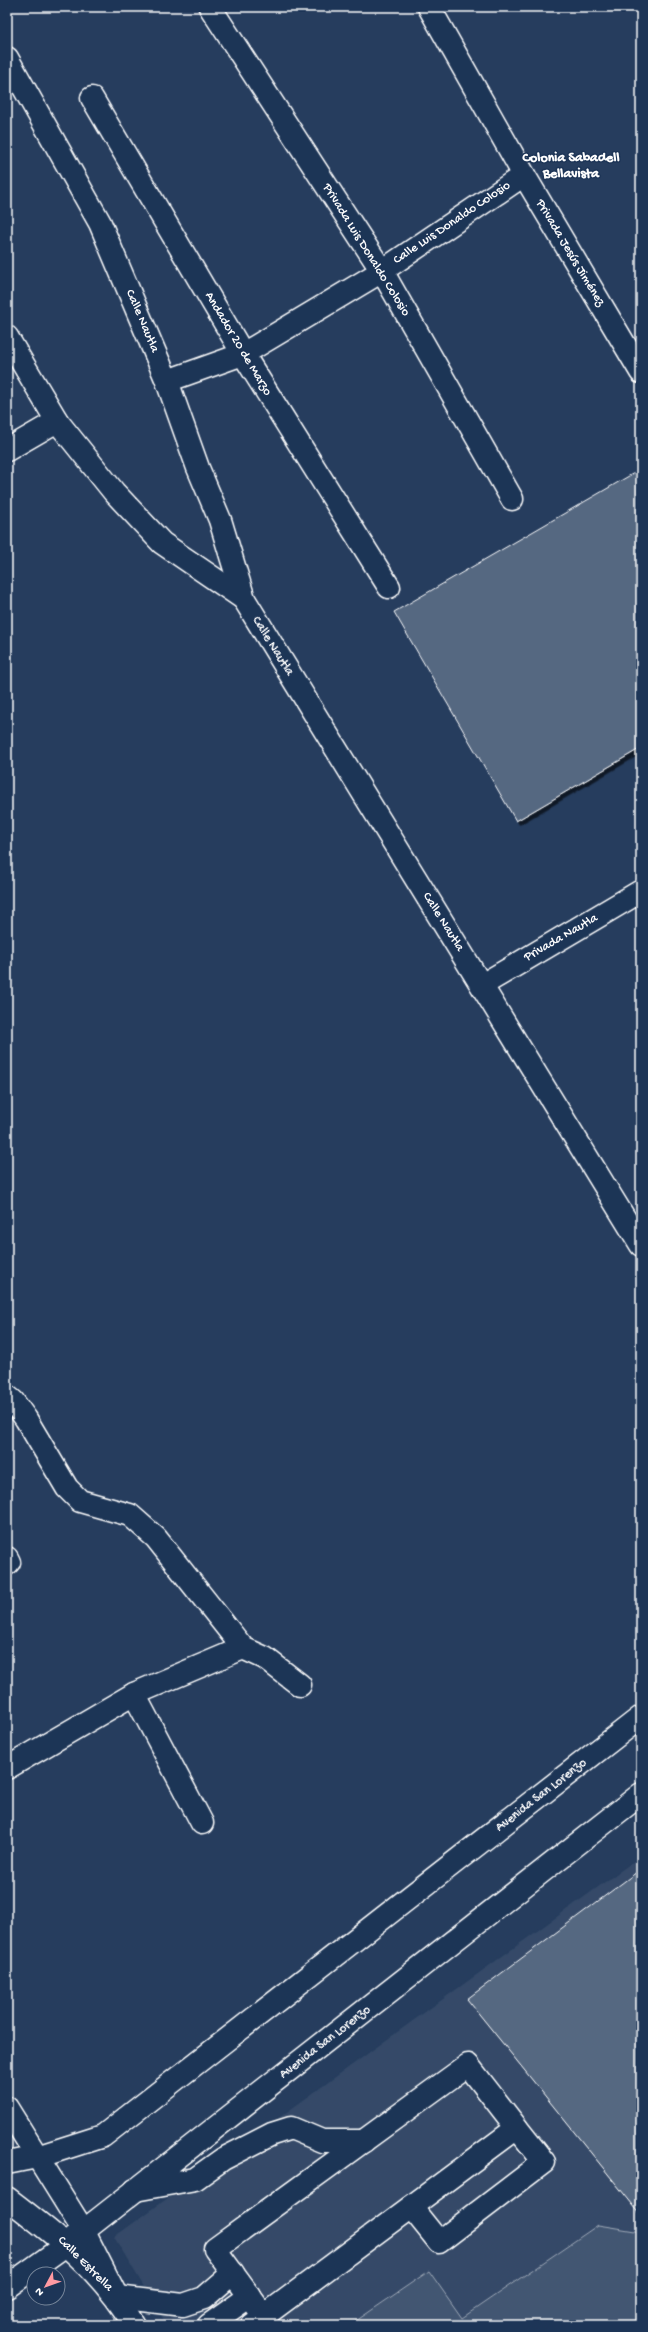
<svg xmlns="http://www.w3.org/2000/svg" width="648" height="2332" font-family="'Gochi Hand',sans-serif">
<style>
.built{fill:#344a68}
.green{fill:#425672;stroke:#a0aab8}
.building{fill:#556781;stroke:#fff;filter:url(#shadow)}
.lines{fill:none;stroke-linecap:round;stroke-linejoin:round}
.minor-casing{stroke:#fff;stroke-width:25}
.major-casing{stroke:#fff;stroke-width:25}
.minor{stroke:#1d3557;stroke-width:22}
.major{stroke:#1d3557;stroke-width:22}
.labels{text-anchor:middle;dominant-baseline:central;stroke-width:3;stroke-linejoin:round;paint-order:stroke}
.street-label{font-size:13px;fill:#fff;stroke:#1d3557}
.neighbourhood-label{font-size:14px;font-weight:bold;fill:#fff;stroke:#1d3557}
</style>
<defs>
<filter id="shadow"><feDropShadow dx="3.5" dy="3.5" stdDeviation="0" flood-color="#0009"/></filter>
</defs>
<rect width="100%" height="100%" fill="#263d5e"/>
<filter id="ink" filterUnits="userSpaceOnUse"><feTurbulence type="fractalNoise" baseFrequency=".025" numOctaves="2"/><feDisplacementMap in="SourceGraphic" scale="8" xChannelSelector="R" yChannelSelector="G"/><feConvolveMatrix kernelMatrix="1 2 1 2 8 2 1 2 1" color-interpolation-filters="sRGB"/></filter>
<g filter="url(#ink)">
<polygon class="built" points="641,1856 641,2232 598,2225 462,2318 429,2271 350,2325 167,2325 114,2237"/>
<polygon class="green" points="598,2225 641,2232 641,2325 350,2325 429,2271 462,2318"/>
<g class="building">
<polygon points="641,469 641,748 516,821 394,612"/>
<polygon points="641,1869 641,2215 467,1999"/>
</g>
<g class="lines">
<g class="minor-casing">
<g id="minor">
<polyline points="210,7 382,271 512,499"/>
<polyline points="429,7 524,175 641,372"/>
<polyline points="7,58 100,223 167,381 198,468 220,520 244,599 641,1245"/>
<polyline points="92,98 243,354 389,587"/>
<polyline points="7,337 57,421 114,492 162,543 244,599"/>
<polyline points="167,381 243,354 382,271 524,175"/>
<polyline points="7,450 57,421"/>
<polyline points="482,985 641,891"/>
<polyline points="7,1396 13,1401 26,1419 67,1488 80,1501 130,1515 156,1538 243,1648"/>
<polyline points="7,1558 9,1562 7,1564"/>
<polyline points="134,1694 202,1823"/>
<polyline points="7,1768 134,1694 243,1648 265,1658 300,1685"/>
<polyline points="7,2108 83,2230 117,2297"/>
<polyline points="135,2190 195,2179 223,2159 272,2134 291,2128 322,2141 364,2141"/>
<path d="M7,2198C57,2236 101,2270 134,2325"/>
<polyline points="411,2207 439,2242 544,2162 517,2128"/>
<polyline points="117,2297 183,2305 204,2298 233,2273"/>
<polyline points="209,2325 250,2296"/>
<polyline points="252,2325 517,2128 468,2065 215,2249 264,2316"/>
</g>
</g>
<g class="major-casing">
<g id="major">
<polyline points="7,2163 37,2157 103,2136 641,1717"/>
<polyline points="7,2287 67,2244 641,1794"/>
</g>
</g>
<use href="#minor" class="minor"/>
<use href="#major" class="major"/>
</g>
</g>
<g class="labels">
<g class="street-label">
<text transform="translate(452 223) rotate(-34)">Calle Luis Donaldo Colosio</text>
<text transform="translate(366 250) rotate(58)">Privada Luis Donaldo Colosio</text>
<text transform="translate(570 253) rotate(59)">Privada Jesús Jiménez</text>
<text transform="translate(142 321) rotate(67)">Calle Nautla</text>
<text transform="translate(238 344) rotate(59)">Andador 20 de Marzo</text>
<text transform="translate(273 646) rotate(58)">Calle Nautla</text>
<text transform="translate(443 922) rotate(58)">Calle Nautla</text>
<text transform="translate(561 938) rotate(-30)">Privada Nautla</text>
<text transform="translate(541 1795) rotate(-38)">Avenida San Lorenzo</text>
<text transform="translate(325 2042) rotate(-38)">Avenida San Lorenzo</text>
<text transform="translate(85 2264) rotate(45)">Calle Estrella</text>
</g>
<g class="neighbourhood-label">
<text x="571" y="158">Colonia Sabadell<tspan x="571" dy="16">Bellavista</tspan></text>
</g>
</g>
<rect width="648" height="2332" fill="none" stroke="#1d3557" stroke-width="24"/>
<rect x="12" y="12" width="624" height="2308" fill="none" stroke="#fff" stroke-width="1.5" filter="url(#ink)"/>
<g transform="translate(46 2286) rotate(229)"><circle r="19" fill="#1d3557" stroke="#77869a"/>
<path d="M0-3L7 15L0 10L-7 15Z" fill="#ff9aa2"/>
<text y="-6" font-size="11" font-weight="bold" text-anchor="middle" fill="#ffffff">N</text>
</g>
</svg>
